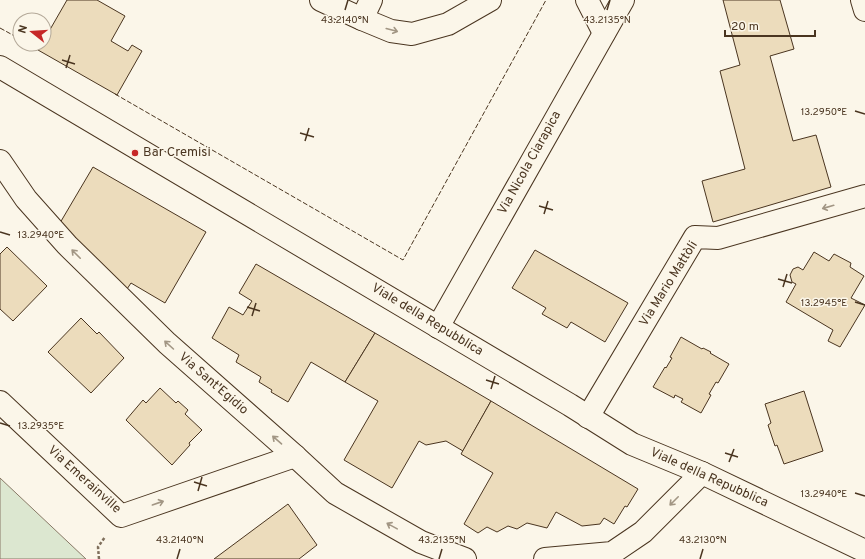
<svg xmlns="http://www.w3.org/2000/svg" width="865" height="559" font-family="Overpass,sans-serif">
<style>
.green{fill:#dce7d0;stroke:#887966}
.building{fill:#ecdcbc;stroke:#4a3520}
.lines{fill:none;stroke-linecap:round;stroke-linejoin:round}
.minor-casing{stroke:#4a3520;stroke-width:24}
.path{stroke:#7f6f5c;stroke-width:2.5;stroke-dasharray:3 2;stroke-linecap:butt}
.minor{stroke:#fbf6e9;stroke-width:22}
.fence{stroke:#4a3520;stroke-width:1;stroke-dasharray:5 2;stroke-linecap:butt}
.oneway{stroke:#a29684}
.ticks{fill:none;stroke:#4a3520;stroke-width:1.5}
.poi-dot{fill:#c62828;stroke:#fbf6e9;stroke-width:1.5}
.labels{text-anchor:middle;dominant-baseline:central;stroke-width:3;stroke-linejoin:round;paint-order:stroke}
.poi-label{font-size:13px;fill:#4a3520;stroke:#fbf6e9;text-anchor:start}
.street-label{font-size:13px;fill:#4a3520;stroke:#fbf6e9}
.ticks-label{font-size:10px;text-anchor:middle;fill:#4a3520;stroke:#fbf6e9;stroke-width:3;stroke-linejoin:round;paint-order:stroke}
</style>
<rect width="100%" height="100%" fill="#fbf6e9"/>
<polygon class="green" points="0,478 86,559 0,559"/>
<g class="building">
<polygon points="67,0 97,0 125,16 111,41 128,51 132,45 142,51 117,95 38,50 42,44 44,44 44,40"/>
<polygon points="723,0 780,0 794,49 770,56 793,141 816,135 831,187 713,222 702,181 745,169 720,71 740,65"/>
<polygon points="93,167 206,232 165,303 131,283 127,289 65,238 57,228"/>
<polygon points="7,247 47,286 13,321 0,309 0,254"/>
<polygon points="535,250 628,303 605,342 571,322 567,328 542,314 546,308 512,288"/>
<polygon points="814,252 829,261 834,254 851,263 850,267 864,276 851,298 865,305 840,347 828,341 833,330 786,302 796,284 792,282 790,275 793,269 798,267 803,270"/>
<polygon points="256,264 375,333 345,382 311,362 288,402 271,392 272,390 259,382 261,377 236,362 239,355 212,338 229,307 243,315 252,301 239,293"/>
<polygon points="81,318 97,334 99,332 124,358 91,393 48,352"/>
<polygon points="375,333 491,401 463,451 446,441 426,445 419,441 392,488 344,460 378,401 345,382"/>
<polygon points="681,337 702,349 703,348 711,352 710,353 729,364 718,383 716,382 709,394 711,395 701,413 681,402 683,399 675,395 674,398 653,387 665,367 666,368 672,358 670,357"/>
<polygon points="160,388 176,403 178,401 188,410 185,414 202,430 189,443 190,445 172,465 126,420 143,400 146,403"/>
<polygon points="804,391 823,451 784,464 777,445 775,446 768,425 771,423 765,404"/>
<polygon points="491,401 638,489 627,507 625,506 614,524 604,518 600,524 582,526 556,512 547,528 527,523 517,529 508,526 497,532 487,527 478,533 464,524 493,473 461,454"/>
<polygon points="288,504 317,545 299,559 214,559"/>
</g>
<g class="lines">
<g class="minor-casing">
<g id="minor">
<polyline points="321,0 362,19"/>
<polyline points="371,0 362,19 391,31 412,34 448,24 490,0"/>
<polyline points="587,0 604,33"/>
<polyline points="862,0 865,10"/>
<polyline points="0,67 570,405 632,444 702,473 865,551"/>
<polyline points="0,161 26,199 67,245 167,343 295,456 335,493 377,517 421,542 465,559"/>
<polyline points="438,327 623,0"/>
<polyline points="0,402 121,516 295,456"/>
<polyline points="588,417 695,237 718,238 865,196"/>
<polyline points="545,559 612,553 643,532 702,473"/>
</g>
</g>
<polyline class="path" points="99,559 98,547 105,537"/>
<use href="#minor" class="minor"/>
<g class="fence">
<polyline points="0,28 20,39"/>
<polyline points="28,44 40,51"/>
<polyline points="115,94 403,260 546,0"/>
</g>
</g>
<defs><path id="oneway-shaft" d="M-6 0H5M1.5-3L5.5 0L1.5 3" fill="none" stroke-width="1.6" stroke-linecap="round" stroke-linejoin="round"/></defs>
<g class="oneway">
<use href="#oneway-shaft" transform="translate(392 30) rotate(15)"/>
<use href="#oneway-shaft" transform="translate(828 207) rotate(164)"/>
<use href="#oneway-shaft" transform="translate(76 254) rotate(-135)"/>
<use href="#oneway-shaft" transform="translate(169 345) rotate(-138)"/>
<use href="#oneway-shaft" transform="translate(277 440) rotate(-139)"/>
<use href="#oneway-shaft" transform="translate(674 501) rotate(135)"/>
<use href="#oneway-shaft" transform="translate(158 503) rotate(-19)"/>
<use href="#oneway-shaft" transform="translate(392 526) rotate(-151)"/>
</g>
<path class="ticks" d="M345,10L348,0M607,10L610,0M62,60L75,64M66,68L70,55M855,111L865,114M300,133L314,137M305,141L309,128M539,206L553,210M544,214L548,201M0,232L10,235M778,279L792,283M783,287L787,274M855,302L865,305M247,307L260,311M252,316L256,303M486,380L499,384M491,389L495,376M0,423L10,426M725,453L738,457M729,462L734,449M194,482L207,486M198,491L202,477M855,493L865,496M177,559L180,549M439,559L442,549M700,559L703,549"/>
<circle class="poi-dot" cx="135" cy="153" r="4"/>
<g class="labels">
<g class="poi-label">
<text x="143" y="153">Bar Cremisi</text>
</g>
<g class="street-label">
<text transform="translate(530 163) rotate(-61)">Via Nicola Ciarapica</text>
<text transform="translate(669 284) rotate(-58)">Via Mario Mattòli</text>
<text transform="translate(427 320) rotate(31)">Viale della Repubblica</text>
<text transform="translate(213 384) rotate(41)">Via Sant'Egidio</text>
<text transform="translate(709 478) rotate(24)">Viale della Repubblica</text>
<text transform="translate(84 480) rotate(42)">Via Emerainville</text>
</g>
</g>
<g class="ticks-label">
<text x="345" y="23">43.2140°N</text>
<text x="607" y="23">43.2135°N</text>
<text x="824" y="115">13.2950°E</text>
<text x="41" y="238">13.2940°E</text>
<text x="824" y="306">13.2945°E</text>
<text x="41" y="429">13.2935°E</text>
<text x="824" y="497">13.2940°E</text>
<text x="180" y="543">43.2140°N</text>
<text x="442" y="543">43.2135°N</text>
<text x="703" y="543">43.2130°N</text>
</g>
<g transform="translate(32 32) rotate(287)"><circle r="19" fill="#fbf6e9" stroke="#b4a999"/>
<path d="M0-3L7 15L0 10L-7 15Z" fill="#c62828"/>
<text y="-6" font-size="11" font-weight="bold" text-anchor="middle" fill="#4a3520">N</text>
</g>
<path d="M725 30v6h90v-6" fill="none" stroke="#4a3520" stroke-width="2"/>
<text x="731" y="30" font-size="12" fill="#4a3520" stroke="#fbf6e9" stroke-width="3" paint-order="stroke">20 m</text>
</svg>
